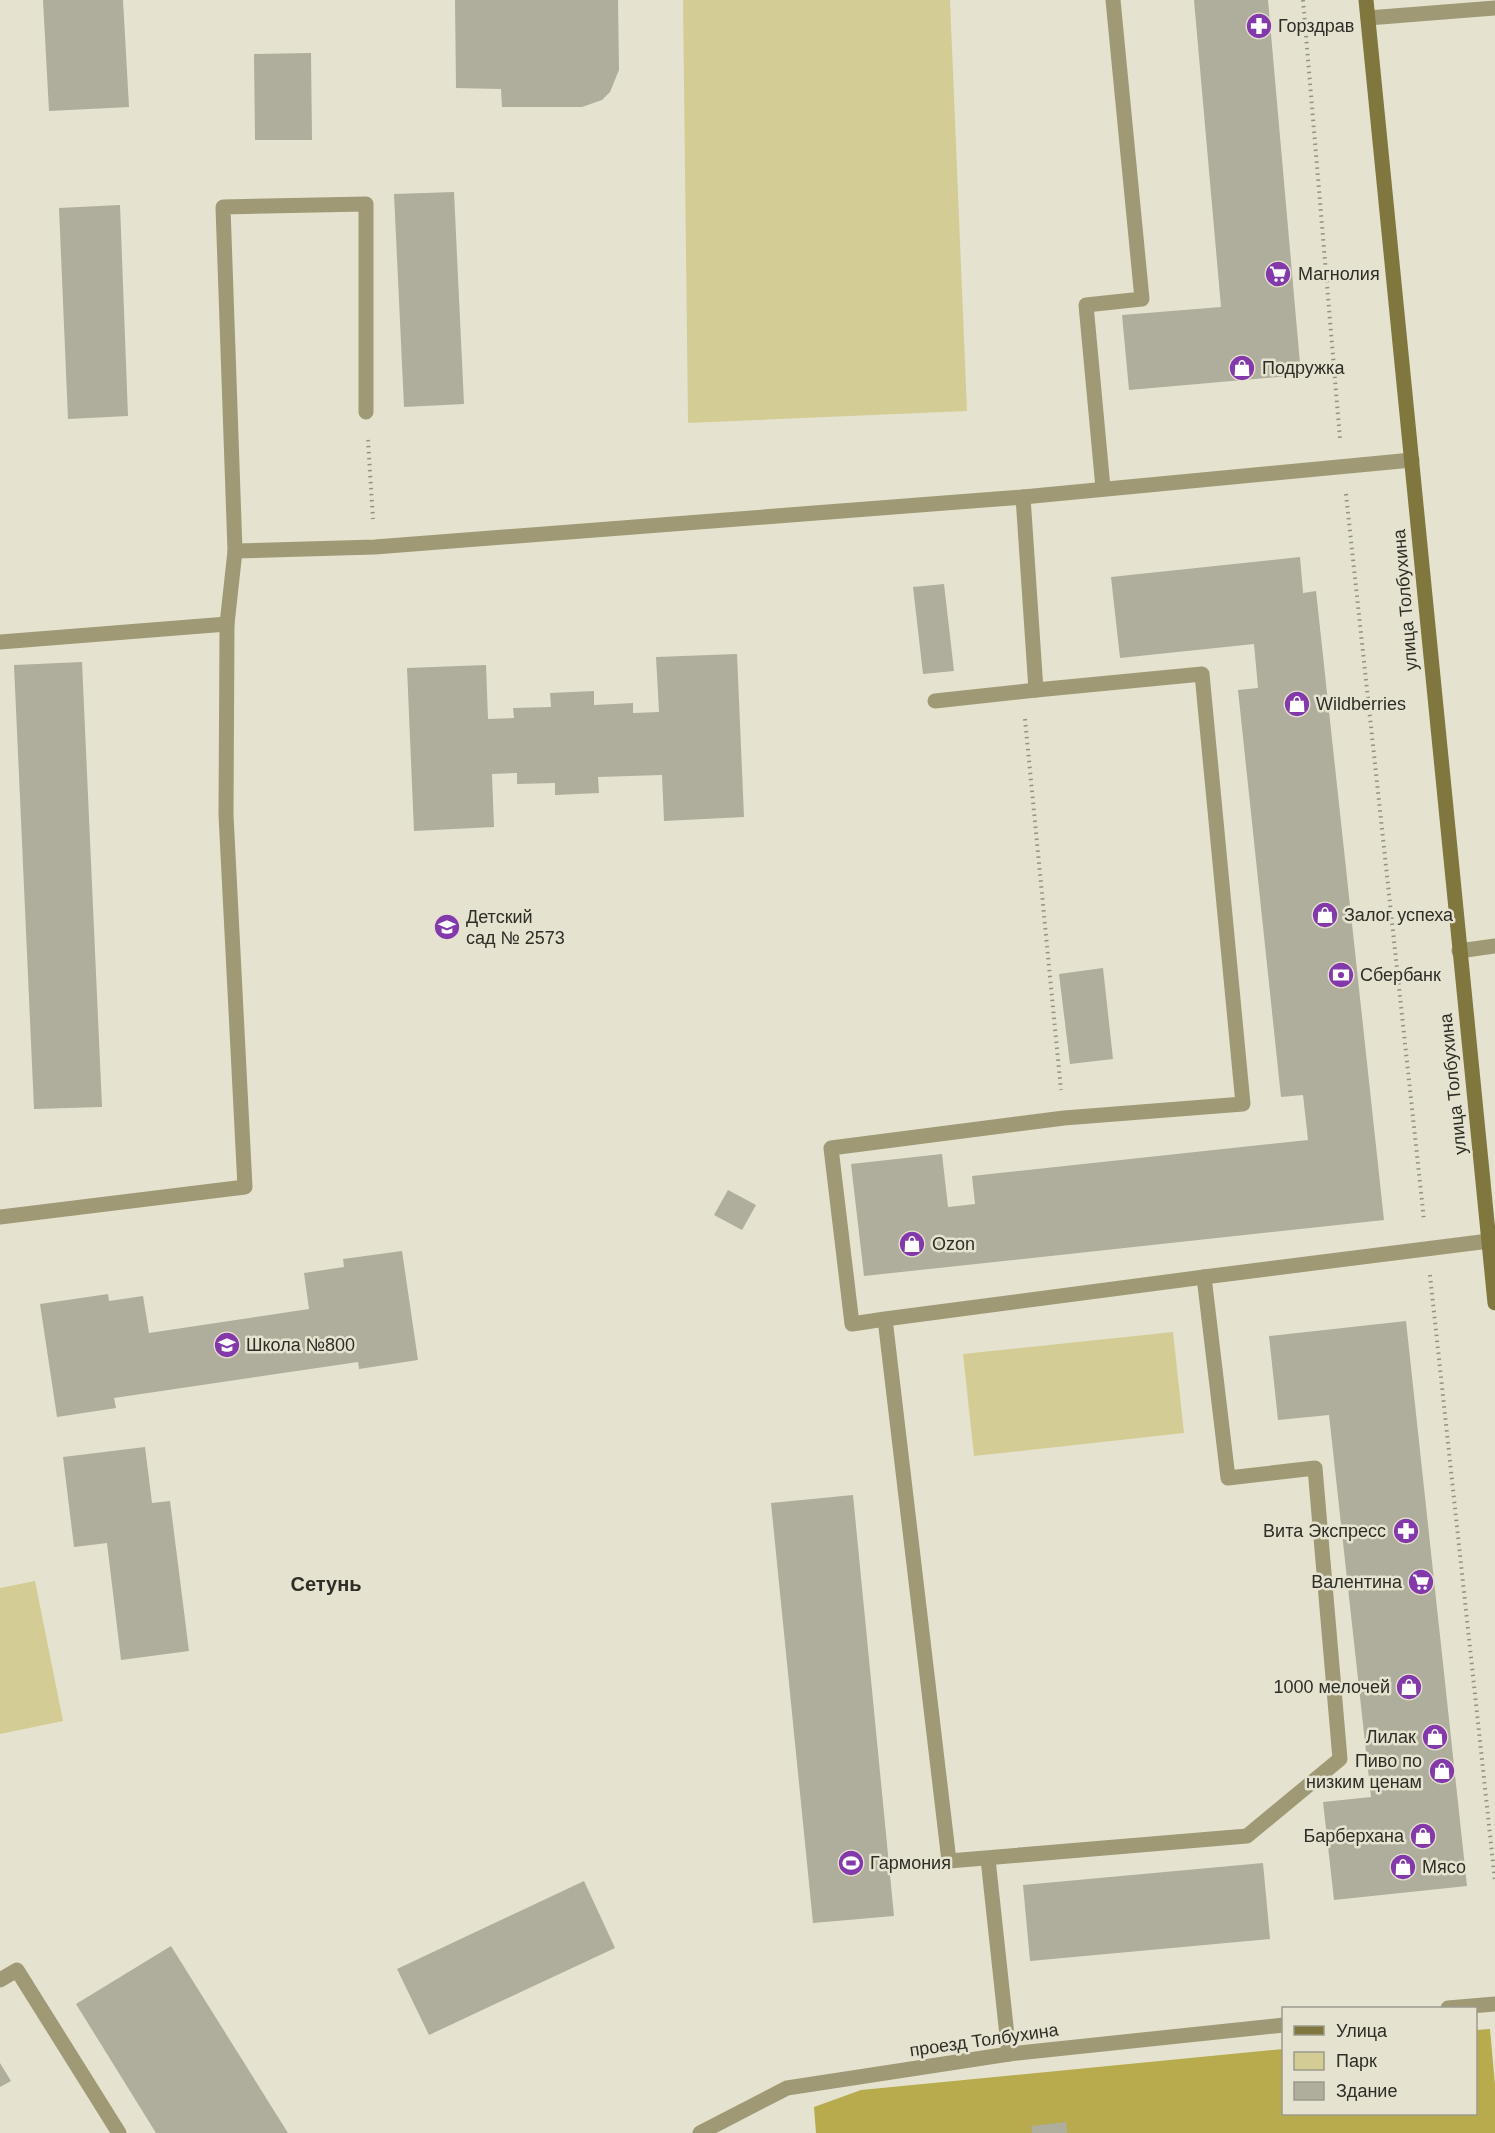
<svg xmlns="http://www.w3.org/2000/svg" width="1495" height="2133" font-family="Arial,sans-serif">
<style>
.green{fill:#d4cc95}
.forest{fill:#b8ab4d}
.building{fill:#afad9b}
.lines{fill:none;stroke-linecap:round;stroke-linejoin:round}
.path{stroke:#939284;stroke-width:4;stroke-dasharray:1.5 4.5;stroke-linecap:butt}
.service{stroke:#9f9a75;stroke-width:15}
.minor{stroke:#9f9a75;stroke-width:15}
.secondary{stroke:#7f773d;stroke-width:15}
.labels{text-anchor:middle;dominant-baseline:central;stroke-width:5;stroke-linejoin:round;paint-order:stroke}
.poi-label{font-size:18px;fill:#2e2d26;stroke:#e5e3d0;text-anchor:start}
.street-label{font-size:18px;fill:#2e2d26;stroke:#e5e3d0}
.neighbourhood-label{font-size:20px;font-weight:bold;fill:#2e2d26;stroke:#e5e3d0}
</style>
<rect width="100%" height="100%" fill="#e5e3d0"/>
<g class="green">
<polygon points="683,0 950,0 967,411 688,423"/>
<polygon points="1173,1332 1184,1433 974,1456 963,1354"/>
<polygon points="35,1581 63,1721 0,1734 0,1588"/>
</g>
<polygon class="forest" points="1490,2029 1495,2085 1495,2133 816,2133 814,2107 861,2090 1283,2049 1284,2114 1476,2114 1476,2030"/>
<g class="building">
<polygon points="43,0 123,0 129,107 49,111"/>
<polygon points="455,0 618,0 619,70 610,92 602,100 582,107 502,107 501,89 456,88"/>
<polygon points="1194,0 1268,0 1301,375 1129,390 1122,315 1221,307"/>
<polygon points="311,53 312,140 255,140 254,54"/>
<polygon points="454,192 464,404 404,407 394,194"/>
<polygon points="120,205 128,416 68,419 59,208"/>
<polygon points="1300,557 1303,593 1316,591 1384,1220 864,1276 851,1164 942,1154 948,1207 975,1204 972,1176 1308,1140 1303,1095 1281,1097 1238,690 1258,688 1254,644 1120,658 1111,577"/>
<polygon points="944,584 954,671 923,674 913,587"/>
<polygon points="737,654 744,817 664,821 662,775 598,777 599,793 555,795 555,783 517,784 517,773 492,774 494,827 414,831 407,668 486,665 488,719 514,718 513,708 551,707 550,693 594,691 594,705 633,703 633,713 659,712 656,657"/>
<polygon points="82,662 102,1107 34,1109 14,665"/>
<polygon points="1103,968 1113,1059 1070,1064 1059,974"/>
<polygon points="728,1190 756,1205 742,1230 714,1215"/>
<polygon points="402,1251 418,1360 359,1369 358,1362 114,1398 116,1408 57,1417 40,1304 108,1294 109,1301 143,1296 149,1333 309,1309 304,1273 344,1267 343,1259"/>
<polygon points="1406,1321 1467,1886 1334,1900 1323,1802 1371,1797 1329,1415 1278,1420 1269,1336"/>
<polygon points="145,1447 152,1503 170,1501 189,1651 121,1660 107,1543 74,1547 63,1457"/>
<polygon points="853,1495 894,1916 813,1923 771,1503"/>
<polygon points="1263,1863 1270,1939 1030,1961 1023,1885"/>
<polygon points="584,1881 615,1948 429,2035 397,1969"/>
<polygon points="171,1946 288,2133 156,2133 76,2004"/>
<polygon points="0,2063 11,2081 0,2087"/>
<polygon points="1066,2122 1067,2133 1032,2133 1031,2126"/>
</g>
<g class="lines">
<g class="path">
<polyline points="1303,0 1340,439"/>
<polyline points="368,440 373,519"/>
<polyline points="1346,494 1424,1220"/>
<polyline points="1025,719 1061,1090"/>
<polyline points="1430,1275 1495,1881"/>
</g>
<g class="service">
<polyline points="1368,18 1495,8"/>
<polyline points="1103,488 1086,305 1142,299 1113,0"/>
<polyline points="1023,497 1412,460"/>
<polyline points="235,551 375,547 1023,497 1036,690 1202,674 1243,1104 1064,1118 831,1148 852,1324 885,1319 949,1861 1247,1836 1340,1759 1315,1468 1228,1478 1204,1277 885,1319"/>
<polyline points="0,642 227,624"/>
<polyline points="935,701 1036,690"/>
<polyline points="1459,951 1495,946"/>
<polyline points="0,1217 245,1187 226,815 227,624 235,551 223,207 366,204 366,412"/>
<polyline points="1204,1277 1489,1241"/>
<polyline points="988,1859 1009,2054"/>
<polyline points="0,1980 17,1970 119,2133"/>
</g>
<g class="minor">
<polyline points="1448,2008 1495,2004"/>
<polyline points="700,2133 787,2088 1009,2054 1284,2025"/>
</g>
<polyline class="secondary" points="1366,0 1495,1303"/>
</g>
<defs>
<g id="pharmacy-disc" transform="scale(1.35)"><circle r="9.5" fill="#8439ab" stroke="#e5e3d0"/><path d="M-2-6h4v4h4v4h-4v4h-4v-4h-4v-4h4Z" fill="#fff"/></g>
<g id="supermarket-disc" transform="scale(1.35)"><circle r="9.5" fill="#8439ab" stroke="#e5e3d0"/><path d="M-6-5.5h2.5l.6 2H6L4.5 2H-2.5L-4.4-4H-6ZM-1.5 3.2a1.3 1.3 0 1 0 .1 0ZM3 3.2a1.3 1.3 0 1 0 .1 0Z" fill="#fff"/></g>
<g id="shop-disc" transform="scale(1.35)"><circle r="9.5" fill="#8439ab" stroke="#e5e3d0"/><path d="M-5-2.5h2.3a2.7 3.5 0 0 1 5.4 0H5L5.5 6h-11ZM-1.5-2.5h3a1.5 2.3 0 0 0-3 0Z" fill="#fff"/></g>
<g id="school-disc" transform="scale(1.35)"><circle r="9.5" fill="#8439ab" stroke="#e5e3d0"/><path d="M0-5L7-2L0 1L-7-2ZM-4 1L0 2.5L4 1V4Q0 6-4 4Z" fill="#fff"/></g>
<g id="bank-disc" transform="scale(1.35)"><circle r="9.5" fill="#8439ab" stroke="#e5e3d0"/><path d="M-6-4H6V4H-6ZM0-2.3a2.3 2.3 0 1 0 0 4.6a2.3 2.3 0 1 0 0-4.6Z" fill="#fff"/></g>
<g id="stadium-disc" transform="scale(1.35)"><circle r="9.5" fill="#8439ab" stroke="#e5e3d0"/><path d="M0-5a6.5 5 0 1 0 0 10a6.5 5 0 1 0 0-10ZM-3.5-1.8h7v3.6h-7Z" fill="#fff"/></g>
</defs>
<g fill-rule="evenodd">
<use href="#pharmacy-disc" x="1259" y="26"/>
<use href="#supermarket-disc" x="1278" y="274"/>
<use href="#shop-disc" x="1242" y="368"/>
<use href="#shop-disc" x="1297" y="704"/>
<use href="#shop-disc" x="1325" y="915"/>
<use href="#school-disc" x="447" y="927"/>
<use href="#bank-disc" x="1341" y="975"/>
<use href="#shop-disc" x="912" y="1244"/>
<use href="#school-disc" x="227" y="1345"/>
<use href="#pharmacy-disc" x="1406" y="1531"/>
<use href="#supermarket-disc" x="1421" y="1582"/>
<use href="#shop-disc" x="1409" y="1687"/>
<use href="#shop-disc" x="1435" y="1737"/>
<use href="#shop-disc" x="1442" y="1771"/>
<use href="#shop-disc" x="1423" y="1836"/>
<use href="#stadium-disc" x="851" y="1863"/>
<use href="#shop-disc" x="1403" y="1867"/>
</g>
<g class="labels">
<g class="poi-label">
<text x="1278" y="26">Горздрав</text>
<text x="1298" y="274">Магнолия</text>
<text x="1262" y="368">Подружка</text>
<text x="1316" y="704">Wildberries</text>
<text x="1344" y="915">Залог успеха</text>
<text x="466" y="917">Детский<tspan x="466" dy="21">сад № 2573</tspan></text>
<text x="1360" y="975">Сбербанк</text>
<text x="932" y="1244">Ozon</text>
<text x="246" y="1345">Школа №800</text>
<text x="1386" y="1531" text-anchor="end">Вита Экспресс</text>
<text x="1402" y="1582" text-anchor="end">Валентина</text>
<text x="1390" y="1687" text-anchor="end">1000 мелочей</text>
<text x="1416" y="1737" text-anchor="end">Лилак</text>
<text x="1422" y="1761" text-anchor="end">Пиво по<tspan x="1422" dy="21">низким ценам</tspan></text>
<text x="1404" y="1836" text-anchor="end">Барберхана</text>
<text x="870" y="1863">Гармония</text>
<text x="1422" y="1867">Мясо</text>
</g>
<g class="street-label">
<text transform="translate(1405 600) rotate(-95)">улица Толбухина</text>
<text transform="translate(1453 1084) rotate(-96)">улица Толбухина</text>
<text transform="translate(984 2040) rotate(-8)">проезд Толбухина</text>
</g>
<g class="neighbourhood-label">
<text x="326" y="1584">Сетунь</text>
</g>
</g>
<rect x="1282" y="2007" width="195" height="108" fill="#e5e3d0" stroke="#9c9a8c" stroke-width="1.5"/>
<rect x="1294" y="2026" width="30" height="9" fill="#7f773d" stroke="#9c9a8c" stroke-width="1.5"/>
<text x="1336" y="2037" font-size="18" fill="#2e2d26">Улица</text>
<rect x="1294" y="2052" width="30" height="18" fill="#d4cc95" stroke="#9c9a8c" stroke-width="1.5"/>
<text x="1336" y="2067" font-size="18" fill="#2e2d26">Парк</text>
<rect x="1294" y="2082" width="30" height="18" fill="#afad9b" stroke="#9c9a8c" stroke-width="1.5"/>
<text x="1336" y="2097" font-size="18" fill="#2e2d26">Здание</text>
</svg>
